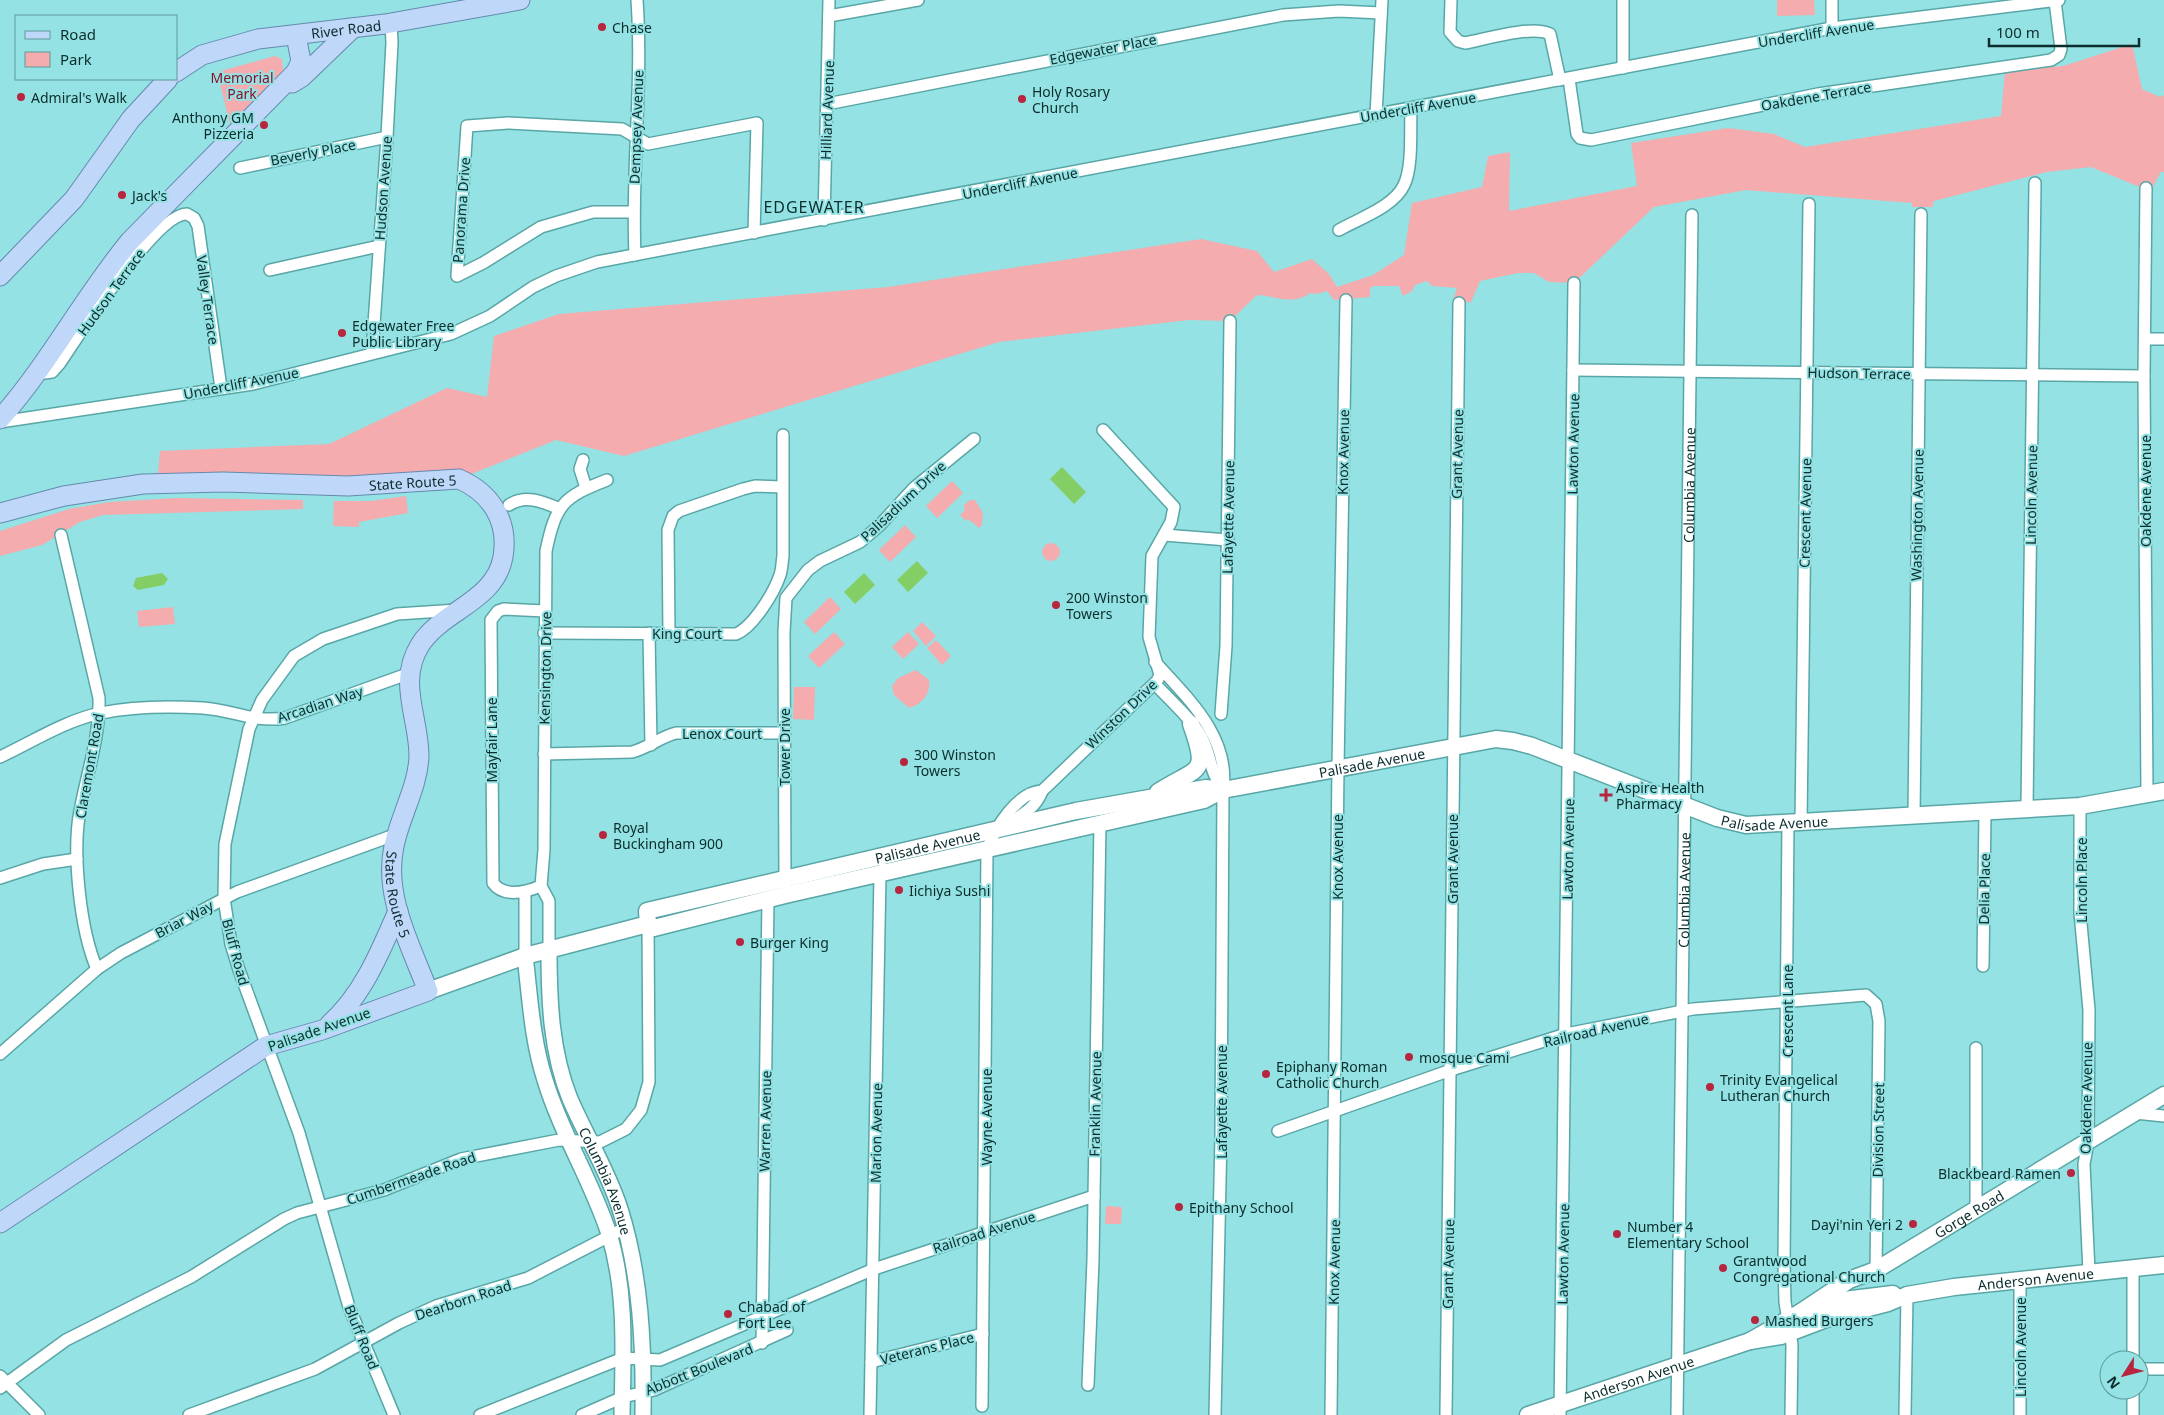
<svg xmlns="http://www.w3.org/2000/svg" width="2164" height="1415" font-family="'Noto Sans',sans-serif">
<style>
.green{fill:#f5acae}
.water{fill:#84ce66}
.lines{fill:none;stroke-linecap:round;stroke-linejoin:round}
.minor-casing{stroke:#59a6a7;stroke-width:14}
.tertiary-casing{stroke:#59a6a7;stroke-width:18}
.secondary-casing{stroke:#59a6a7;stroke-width:19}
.primary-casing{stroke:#648aaf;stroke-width:21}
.minor{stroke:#fff;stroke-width:11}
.tertiary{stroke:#fff;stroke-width:15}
.secondary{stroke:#fff;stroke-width:16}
.primary{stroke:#bfd7f9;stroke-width:19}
.poi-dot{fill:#b7253f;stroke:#94e2e3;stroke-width:2}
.labels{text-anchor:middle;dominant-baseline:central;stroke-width:4;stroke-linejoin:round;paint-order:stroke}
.poi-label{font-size:14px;fill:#0b2d2d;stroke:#94e2e3;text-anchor:start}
.street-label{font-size:14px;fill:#0b2d2d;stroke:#94e2e3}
.park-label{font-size:14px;fill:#88132a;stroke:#94e2e3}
.quarter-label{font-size:16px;letter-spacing:1px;fill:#0b2d2d;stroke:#94e2e3}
</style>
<rect width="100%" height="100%" fill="#94e2e3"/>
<g class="green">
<polygon points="1777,0 1814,0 1815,15 1777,16"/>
<path d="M2132,44L2142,89L2160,97L2164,95V172H2161L2152,188L2137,186L2091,167L2047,172L1934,201L1932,207H1912V203L1746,190L1654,207L1574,283L1549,282L1534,273H1518L1480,281L1471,302L1459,303L1453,301L1457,288L1432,286L1427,281L1415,285L1412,291L1403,296L1399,286H1373L1370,289V297L1334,300L1327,291L1317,294L1310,293C1293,306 1277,296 1257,295L1230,321L1189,320L999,342L624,456L556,440L459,479L157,484L160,451L329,444L447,388L487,397L494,336L559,314L888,287L1201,239L1257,251L1274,272L1312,259L1329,274L1337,287L1373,275L1404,255L1412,203L1482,187L1488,156L1510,152L1509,211L1637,186L1631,143L1728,128L1774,134L1805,147L2001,116L2005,70L2063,66Z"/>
<polygon points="275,56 282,59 283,71 230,124 217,72"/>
<polygon points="952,481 963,493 937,518 926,506"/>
<polygon points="406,496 408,513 359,522 359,527 333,526 334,501 371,501"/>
<polygon points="176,498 303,500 303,509 103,515 80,522 42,545 0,556 0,531 69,509 109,502"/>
<polygon points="970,500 975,500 983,513 982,525 979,528 968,519 966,521 960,515 965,510 964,505"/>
<polygon points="905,525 916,537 890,562 879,550"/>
<circle cx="1051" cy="552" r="9"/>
<polygon points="830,597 841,609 815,634 804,622"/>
<polygon points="173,607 175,624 139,627 137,611"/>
<polygon points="922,622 936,636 926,646 913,631"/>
<polygon points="834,632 845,644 819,668 808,656"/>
<polygon points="908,632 919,644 903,659 892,647"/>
<polygon points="936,640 951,656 942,665 927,648"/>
<path d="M916,670L929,680C931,694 922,704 909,708L894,695L892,686L898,678Z"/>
<polygon points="794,687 815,687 814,720 793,719"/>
<polygon points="1106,1206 1122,1207 1121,1224 1105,1224"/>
</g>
<g class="water">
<polygon points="1062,467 1086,492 1074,504 1050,479"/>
<polygon points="917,561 928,573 908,592 897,580"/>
<polygon points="162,573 168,579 164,585 138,590 133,586 136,578"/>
<polygon points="864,573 875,585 855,604 844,592"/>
</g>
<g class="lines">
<g class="minor-casing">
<g id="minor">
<path d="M1451,0L1450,32L1458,41L1465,43C1486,39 1532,25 1550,34L1560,80"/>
<polyline points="1623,0 1623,68"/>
<polyline points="1832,0 1832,28"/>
<polyline points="829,16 918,0"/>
<polyline points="1569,79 1577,134 1580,138 1591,140 1818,94 2051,60 2059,55 2061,49 2055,1"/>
<polyline points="827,104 1283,15 1339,11 1381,13"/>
<polyline points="1376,115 1382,0"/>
<polyline points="240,168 387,137"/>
<polyline points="2146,188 2144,376 2147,794"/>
<polyline points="633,212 593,212 541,227 483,263 457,276 467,126 508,123 622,129 648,144 757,123 754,233"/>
<polyline points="824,220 829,0"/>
<path d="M1339,230C1358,219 1394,207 1404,185C1413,167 1410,129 1411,109"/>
<path d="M635,255C631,170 643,85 637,0"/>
<polyline points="270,270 379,246"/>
<polyline points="2146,339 2164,339"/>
<polyline points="372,353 387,137 392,43 391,22"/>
<polyline points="1573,370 2144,376"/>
<path d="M37,374L52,372L60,363C79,335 156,213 187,214L194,218L198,226L221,388"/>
<polyline points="0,422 253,384 451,334 490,316 533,287 556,276 597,262 1832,28 2059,0"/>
<polyline points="583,460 580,469 586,488"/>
<path d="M509,505C526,494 543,502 560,509"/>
<path d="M61,535L99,698C100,736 87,773 80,811C72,852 80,930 97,969"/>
<polyline points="1164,535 1228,540"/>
<path d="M544,633L736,634C753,627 774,593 780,575C782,569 782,562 783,556V435"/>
<polyline points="649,633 651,745"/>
<polyline points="669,633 668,530 673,516 679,511 743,489 755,486 782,487"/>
<path d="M1155,662C1188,699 1230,736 1223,790L1221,1135L1215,1415"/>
<path d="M1155,684C1168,698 1196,723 1203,740C1212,759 1209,770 1223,790"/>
<polyline points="1221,714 1226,646 1230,321"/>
<path d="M544,754L632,752C648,748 660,737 676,733H784"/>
<path d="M0,757C32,742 66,720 101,713C135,706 169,706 203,708C234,710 253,723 285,718L410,673"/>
<polyline points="2080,806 2080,913 2089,1010 2088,1142 2084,1164 2089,1272"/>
<polyline points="2027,808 2035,183"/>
<polyline points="1914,815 1921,214"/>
<path d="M1010,822C1023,815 1037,806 1042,791L1157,681L1160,675L1149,637L1152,556L1171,522L1174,507L1103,430"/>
<polyline points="1801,822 1809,204"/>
<polyline points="1788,823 1784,1264 1785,1302 1792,1345 1791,1415"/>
<polyline points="0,878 43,864 77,859"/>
<polyline points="785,885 784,632 786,598 808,570 820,561 860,542 879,526 914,488 974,439"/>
<path d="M541,886C526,892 504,898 493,883L491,620L498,611L504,609L545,611"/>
<path d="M549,951V901L541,886L544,850L546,551C556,504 563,497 607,480"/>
<polyline points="525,956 525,892"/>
<polyline points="1983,966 1985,811"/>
<polyline points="0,1054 97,969 121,953 237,892 397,834"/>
<polyline points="2135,1113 2164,1116"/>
<polyline points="1278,1131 1451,1070 1566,1034 1693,1009 1866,995 1876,1004 1879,1021 1876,1270"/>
<polyline points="1976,1209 1976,1048"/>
<polyline points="2133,1268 2133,1360"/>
<polyline points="762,1343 768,899"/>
<polyline points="871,1362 983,1334"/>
<polyline points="2139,1369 2164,1369"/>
<polyline points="0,1376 39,1415"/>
<polyline points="1088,1385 1093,1260 1100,823"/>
<polyline points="0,1388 66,1340 191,1277 284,1219 297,1213 384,1190 461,1159 559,1140 600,1142 626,1129 641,1110 649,1082 648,924"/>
<path d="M982,1406L987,850C995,828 1017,792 1042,791"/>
<polyline points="189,1415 315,1369 399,1323 436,1306 528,1278 625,1228"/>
<polyline points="394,1415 349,1307 299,1133 239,970 231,944 224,898 225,844 249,729 262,700 294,656 323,639 397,614 457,610"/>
<polyline points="480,1415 623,1358 660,1360 874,1269 1094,1196"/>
<polyline points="582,1415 623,1397 654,1390 787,1330"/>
<polyline points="870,1415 880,875 883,869"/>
<polyline points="1331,1415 1338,767 1346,300"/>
<polyline points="1446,1415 1459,303"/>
<polyline points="1560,1415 1574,283"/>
<path id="s1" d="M1677,1415L1692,215"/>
<polyline points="1905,1415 1907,1295"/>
<polyline points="2020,1415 2020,1280"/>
<polyline points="2133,1415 2133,1390"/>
</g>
</g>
<g class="tertiary-casing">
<g id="tertiary">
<path id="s2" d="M549,951C549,1001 551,1052 570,1099C586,1136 608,1171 620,1209C641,1276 644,1346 643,1415"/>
<path d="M525,956C530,998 532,1040 545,1080C561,1133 592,1181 609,1234C627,1292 623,1355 622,1415"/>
</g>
</g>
<g class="secondary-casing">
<g id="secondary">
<path d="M1158,792C1198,766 1210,777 1191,724"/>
<path id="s3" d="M648,924L647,911L1076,811L1206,788L1223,790L1496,739L1513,741L1532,746L1717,818L1746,825L2080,806L2164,791"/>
<polyline points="428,991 525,956 648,924 654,928 785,895 1204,800 1223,790"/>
<path id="s4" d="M1801,1312L1849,1280L1876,1270L2164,1095"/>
<path id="s5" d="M1750,1341L1781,1336L1826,1319L1888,1303L1907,1295L1954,1287L2164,1265"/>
<path id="s6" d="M1528,1415L1750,1341L1801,1312L1844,1300L1893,1294"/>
</g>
</g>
<g class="primary-casing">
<g id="primary">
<path id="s7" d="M176,72L202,55L258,39L385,24L520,0"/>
<polyline points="292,83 302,77 353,28"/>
<polyline points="0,276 74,199 131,119 168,79"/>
<path d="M0,419C49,364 83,298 130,241L296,72L301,61L296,36"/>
<path id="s8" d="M0,513L64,496L143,484L223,482L348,486L459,479C491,493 509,521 503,557C495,602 442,610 420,645C397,682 419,717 419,756C418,787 400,816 394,846C383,896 411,946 428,991L322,1030L266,1046L0,1223"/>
<path d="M330,1024C363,995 381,950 398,911"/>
</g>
</g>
<use href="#minor" class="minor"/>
<use href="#tertiary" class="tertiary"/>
<use href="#secondary" class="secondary"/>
<use href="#primary" class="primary"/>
</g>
<g class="poi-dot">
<circle cx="602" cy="27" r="5"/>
<circle cx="21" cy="97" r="5"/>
<circle cx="1022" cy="99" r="5"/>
<circle cx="264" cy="125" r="5"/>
<circle cx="122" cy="195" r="5"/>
<circle cx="342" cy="333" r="5"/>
<circle cx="1056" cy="605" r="5"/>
<circle cx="904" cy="762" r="5"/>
<path d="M1603.5 787.5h5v5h5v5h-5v5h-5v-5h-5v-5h5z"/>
<circle cx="603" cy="835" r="5"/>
<circle cx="899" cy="890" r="5"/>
<circle cx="740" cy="942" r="5"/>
<circle cx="1409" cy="1057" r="5"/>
<circle cx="1266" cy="1074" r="5"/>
<circle cx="1710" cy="1087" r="5"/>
<circle cx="2071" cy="1173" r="5"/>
<circle cx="1179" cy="1207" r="5"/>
<circle cx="1913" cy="1224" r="5"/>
<circle cx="1617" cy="1234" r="5"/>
<circle cx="1723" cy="1268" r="5"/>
<circle cx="728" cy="1314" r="5"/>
<circle cx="1755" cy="1320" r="5"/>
</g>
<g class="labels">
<g class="poi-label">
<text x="612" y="27">Chase</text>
<text x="1032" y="91">Holy Rosary<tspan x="1032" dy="16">Church</tspan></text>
<text x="31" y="97">Admiral's Walk</text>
<text x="254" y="117" text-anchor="end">Anthony GM<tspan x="254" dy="16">Pizzeria</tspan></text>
<text x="132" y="195">Jack's</text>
<text x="352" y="325">Edgewater Free<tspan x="352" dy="16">Public Library</tspan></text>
<text x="1066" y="597">200 Winston<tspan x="1066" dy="16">Towers</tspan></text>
<text x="914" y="754">300 Winston<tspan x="914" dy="16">Towers</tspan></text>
<text x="1616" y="787">Aspire Health<tspan x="1616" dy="16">Pharmacy</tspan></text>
<text x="613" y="827">Royal<tspan x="613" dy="16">Buckingham 900</tspan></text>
<text x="909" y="890">Iichiya Sushi</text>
<text x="750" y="942">Burger King</text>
<text x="1419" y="1057">mosque Cami</text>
<text x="1276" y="1066">Epiphany Roman<tspan x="1276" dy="16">Catholic Church</tspan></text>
<text x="1720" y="1079">Trinity Evangelical<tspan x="1720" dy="16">Lutheran Church</tspan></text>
<text x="2061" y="1173" text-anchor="end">Blackbeard Ramen</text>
<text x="1189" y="1207">Epithany School</text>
<text x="1903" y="1224" text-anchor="end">Dayi'nin Yeri 2</text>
<text x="1627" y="1226">Number 4<tspan x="1627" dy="16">Elementary School</tspan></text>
<text x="1733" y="1260">Grantwood<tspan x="1733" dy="16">Congregational Church</tspan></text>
<text x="738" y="1306">Chabad of<tspan x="738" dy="16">Fort Lee</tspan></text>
<text x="1765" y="1320">Mashed Burgers</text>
</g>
<g class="street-label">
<text stroke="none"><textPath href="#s7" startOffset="178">River Road</textPath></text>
<text transform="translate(1816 33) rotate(-9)">Undercliff Avenue</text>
<text transform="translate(1103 49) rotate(-11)">Edgewater Place</text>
<text transform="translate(1816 96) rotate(-10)">Oakdene Terrace</text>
<text transform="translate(1418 107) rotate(-10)">Undercliff Avenue</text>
<text transform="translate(827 110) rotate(-88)">Hilliard Avenue</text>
<text transform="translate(636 127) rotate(-88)">Dempsey Avenue</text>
<text transform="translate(313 152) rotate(-11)">Beverly Place</text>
<text transform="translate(1020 183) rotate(-11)">Undercliff Avenue</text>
<text transform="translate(383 188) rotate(-86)">Hudson Avenue</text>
<text transform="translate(461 210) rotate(-86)">Panorama Drive</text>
<text transform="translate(111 292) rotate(-54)">Hudson Terrace</text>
<text transform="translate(208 300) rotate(82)">Valley Terrace</text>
<text transform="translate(1859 373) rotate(1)">Hudson Terrace</text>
<text transform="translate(241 383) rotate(-11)">Undercliff Avenue</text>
<text transform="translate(1573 444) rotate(-89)">Lawton Avenue</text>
<text transform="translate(1343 452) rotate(-89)">Knox Avenue</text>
<text transform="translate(1457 454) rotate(-89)">Grant Avenue</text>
<text stroke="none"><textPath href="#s8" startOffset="416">State Route 5</textPath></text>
<text stroke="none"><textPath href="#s1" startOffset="930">Columbia Avenue</textPath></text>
<text transform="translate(2145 491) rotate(-90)">Oakdene Avenue</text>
<text transform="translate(2031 495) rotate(-89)">Lincoln Avenue</text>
<text transform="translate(903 501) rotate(-43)">Palisadium Drive</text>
<text transform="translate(1805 513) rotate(-89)">Crescent Avenue</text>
<text transform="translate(1917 515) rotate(-89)">Washington Avenue</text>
<text transform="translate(1228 517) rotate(-89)">Lafayette Avenue</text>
<text x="687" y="633">King Court</text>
<text transform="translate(545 668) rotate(-89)">Kensington Drive</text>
<text transform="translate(320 704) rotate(-18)">Arcadian Way</text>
<text transform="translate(1121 714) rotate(-44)">Winston Drive</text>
<text x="722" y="733">Lenox Court</text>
<text transform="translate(491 740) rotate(-90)">Mayfair Lane</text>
<text transform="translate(784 747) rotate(-90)">Tower Drive</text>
<text stroke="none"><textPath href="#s3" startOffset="754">Palisade Avenue</textPath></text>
<text transform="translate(89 766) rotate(-80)">Claremont Road</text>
<text stroke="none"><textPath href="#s3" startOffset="1174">Palisade Avenue</textPath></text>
<text stroke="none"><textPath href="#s3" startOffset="301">Palisade Avenue</textPath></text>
<text transform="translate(1568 849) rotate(-89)">Lawton Avenue</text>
<text transform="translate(1337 857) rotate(-90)">Knox Avenue</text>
<text transform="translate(1452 859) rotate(-90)">Grant Avenue</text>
<text transform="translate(2081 880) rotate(-90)">Lincoln Place</text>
<text transform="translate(1984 889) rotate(-89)">Delia Place</text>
<text stroke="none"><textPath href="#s1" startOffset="525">Columbia Avenue</textPath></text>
<text stroke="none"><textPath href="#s8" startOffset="940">State Route 5</textPath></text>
<text transform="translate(184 919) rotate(-28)">Briar Way</text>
<text transform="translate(236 952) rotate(75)">Bluff Road</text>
<text transform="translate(1787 1011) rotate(-90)">Crescent Lane</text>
<text transform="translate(319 1029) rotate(-19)">Palisade Avenue</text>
<text transform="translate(1596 1030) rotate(-13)">Railroad Avenue</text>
<text transform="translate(2086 1098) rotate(-89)">Oakdene Avenue</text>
<text transform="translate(1221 1102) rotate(-90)">Lafayette Avenue</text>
<text transform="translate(1095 1104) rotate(-89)">Franklin Avenue</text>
<text transform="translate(986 1117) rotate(-90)">Wayne Avenue</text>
<text transform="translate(765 1121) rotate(-89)">Warren Avenue</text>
<text transform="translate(1878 1130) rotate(-89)">Division Street</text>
<text transform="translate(876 1133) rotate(-89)">Marion Avenue</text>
<text transform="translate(411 1178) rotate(-19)">Cumbermeade Road</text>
<text stroke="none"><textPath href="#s2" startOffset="240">Columbia Avenue</textPath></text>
<text stroke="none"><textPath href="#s4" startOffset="195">Gorge Road</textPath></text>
<text transform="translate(984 1232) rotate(-18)">Railroad Avenue</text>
<text transform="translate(1563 1254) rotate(-89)">Lawton Avenue</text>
<text transform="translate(1334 1262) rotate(-89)">Knox Avenue</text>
<text transform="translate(1448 1264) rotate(-89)">Grant Avenue</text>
<text stroke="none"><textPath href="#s5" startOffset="294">Anderson Avenue</textPath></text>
<text transform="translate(463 1300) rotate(-18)">Dearborn Road</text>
<text transform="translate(362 1337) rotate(68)">Bluff Road</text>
<text transform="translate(2020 1347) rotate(-90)">Lincoln Avenue</text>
<text transform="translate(927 1348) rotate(-14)">Veterans Place</text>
<text transform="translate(699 1369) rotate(-22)">Abbott Boulevard</text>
<text stroke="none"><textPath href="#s6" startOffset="116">Anderson Avenue</textPath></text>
</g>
<g class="park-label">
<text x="242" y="77">Memorial<tspan x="242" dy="16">Park</tspan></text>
</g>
<g class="quarter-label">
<text x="814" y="207">EDGEWATER</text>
</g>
</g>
<rect x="15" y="15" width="162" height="65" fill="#94e2e3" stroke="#5d9a9a"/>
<rect x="25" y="31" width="25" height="8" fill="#bfd7f9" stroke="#5d9a9a"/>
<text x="60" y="40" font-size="15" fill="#0b2d2d">Road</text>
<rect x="25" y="52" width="25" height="15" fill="#f5acae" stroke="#5d9a9a"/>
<text x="60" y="65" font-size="15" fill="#0b2d2d">Park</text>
<g transform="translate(2124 1375) rotate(234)"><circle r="24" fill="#94e2e3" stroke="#5d9a9a"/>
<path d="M0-4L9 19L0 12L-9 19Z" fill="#b7253f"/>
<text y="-8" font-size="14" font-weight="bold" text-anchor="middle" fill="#0b2d2d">N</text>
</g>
<path d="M1989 38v8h150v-8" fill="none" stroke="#0b2d2d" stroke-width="2.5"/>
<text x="1996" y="38" font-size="15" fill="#0b2d2d" stroke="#94e2e3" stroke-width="4" paint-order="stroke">100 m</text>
</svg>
